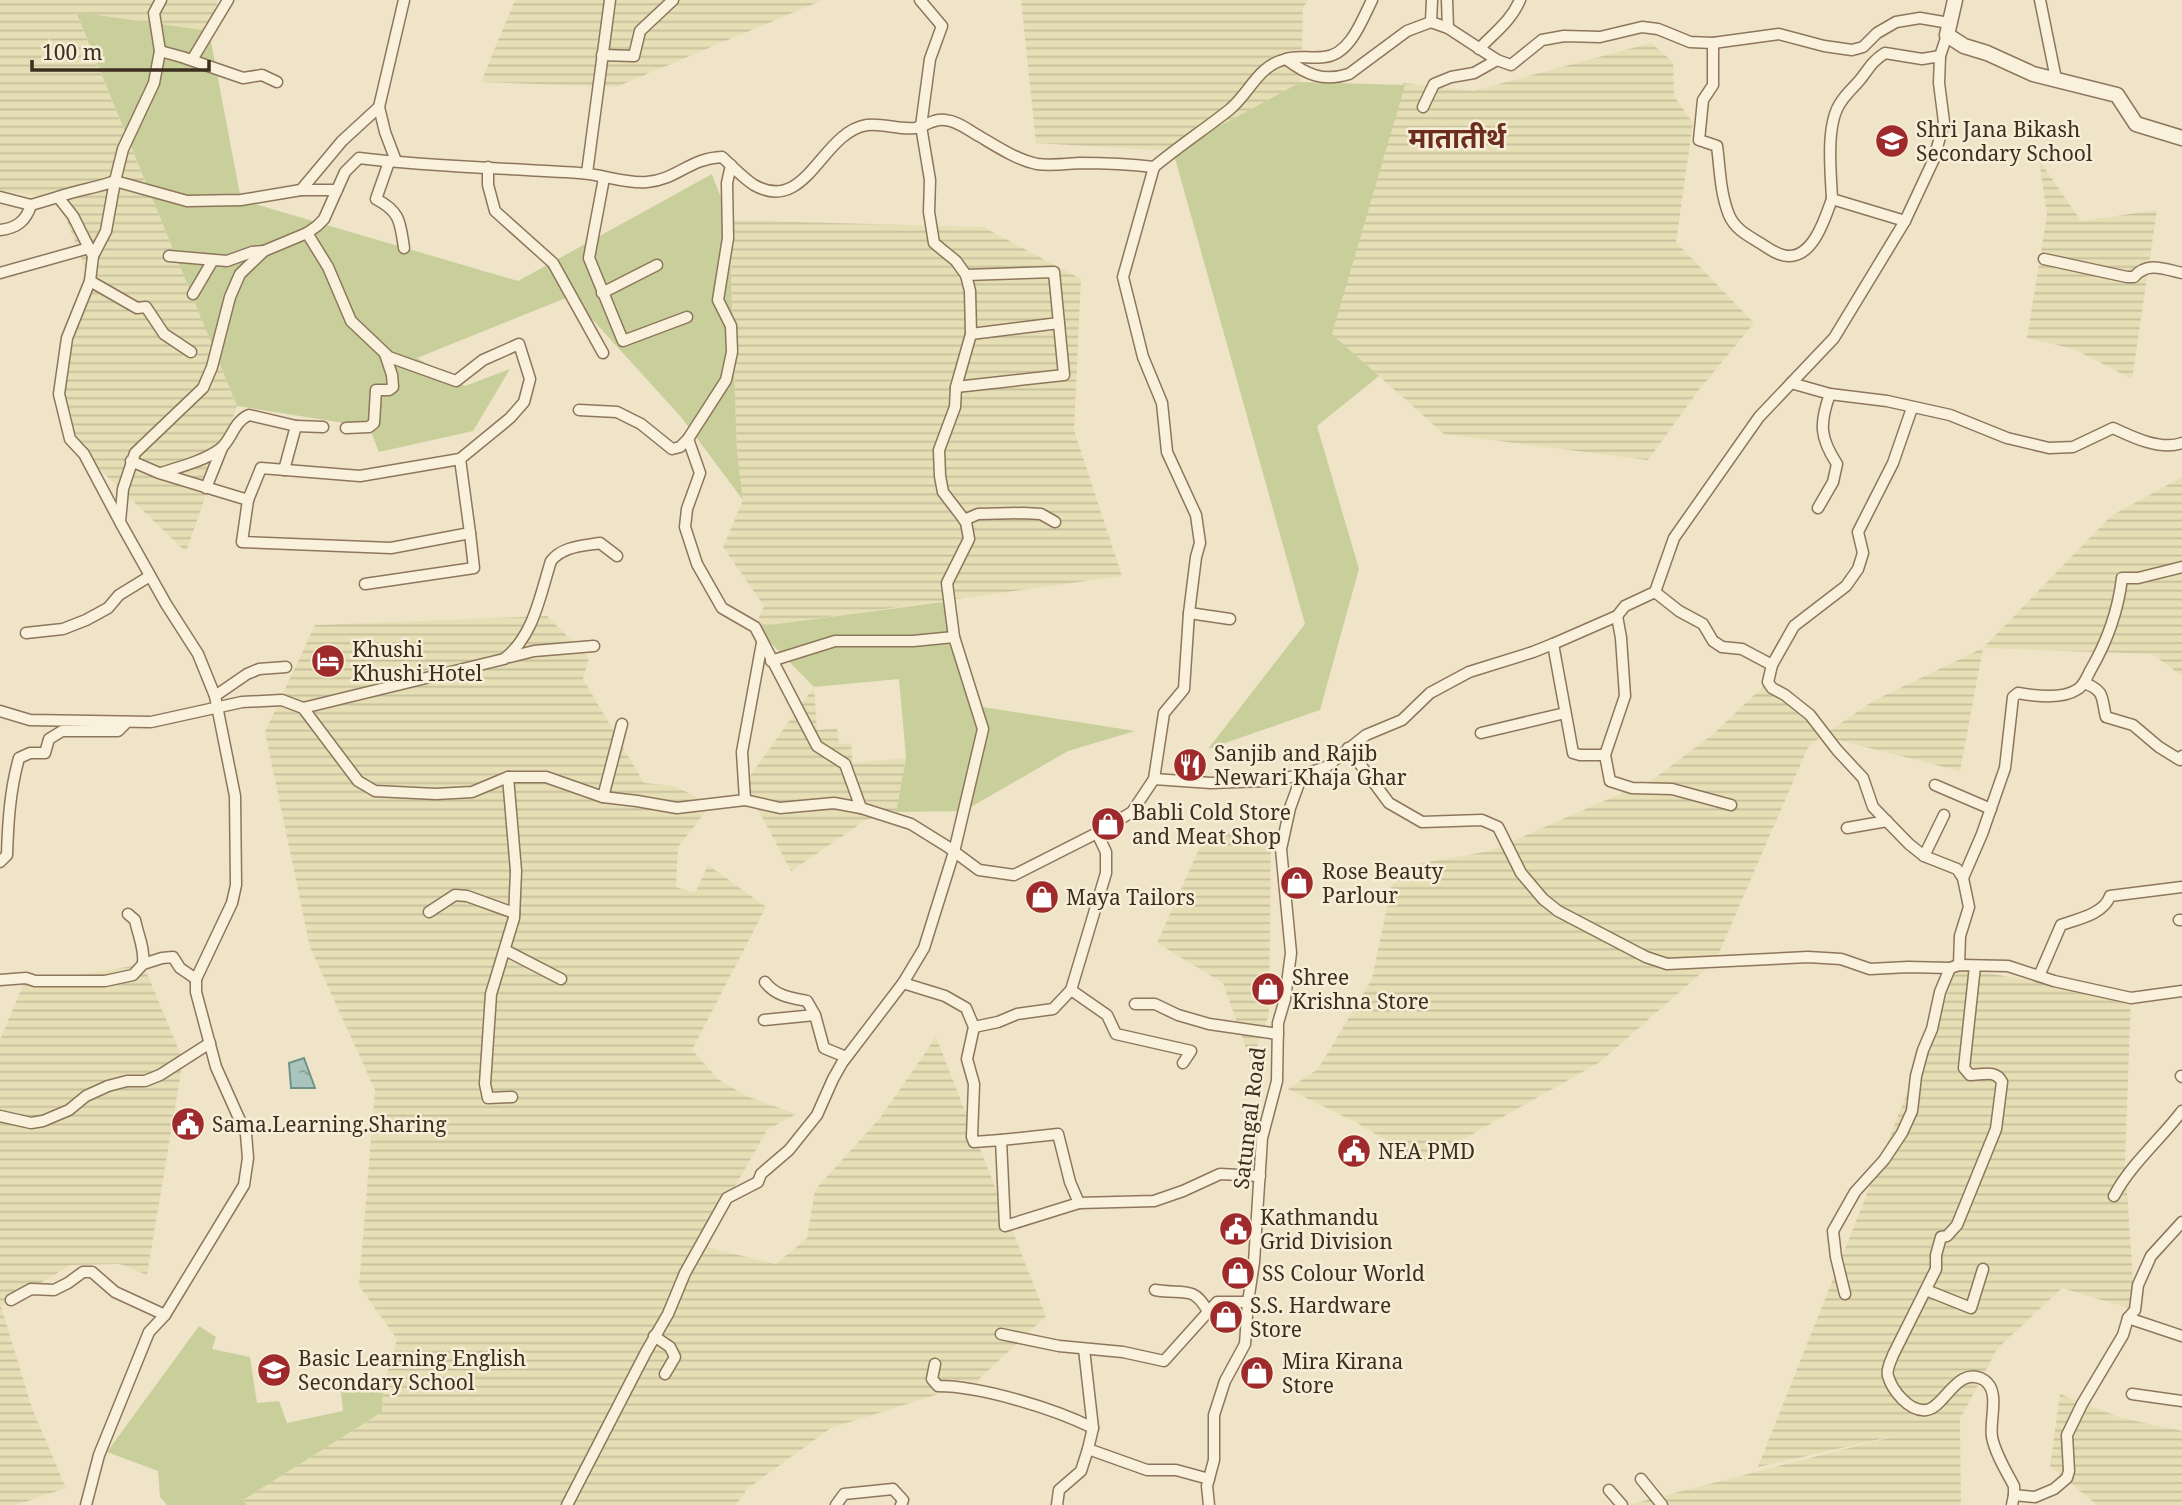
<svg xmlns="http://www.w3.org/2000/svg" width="2182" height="1505" font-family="'Noto Serif','Noto Sans Devanagari',serif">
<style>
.farmland{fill:url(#farmland-rules)}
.green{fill:#c9cf9b}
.water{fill:url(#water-ripples);stroke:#6f938a;stroke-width:2}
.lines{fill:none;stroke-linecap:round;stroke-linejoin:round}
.minor-casing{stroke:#8d765c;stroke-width:13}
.tertiary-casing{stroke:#8d765c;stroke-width:17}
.minor{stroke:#faf1dc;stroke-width:10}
.tertiary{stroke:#faf1dc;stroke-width:14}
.labels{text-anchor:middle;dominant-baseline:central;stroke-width:5;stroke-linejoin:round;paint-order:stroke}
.poi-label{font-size:21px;fill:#3d2e20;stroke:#f7eed8;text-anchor:start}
.street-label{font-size:21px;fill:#3d2e20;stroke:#f7eed8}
.district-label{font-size:28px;font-weight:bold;fill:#6b2e1e;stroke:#f7eed8}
</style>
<defs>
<pattern id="farmland-rules" width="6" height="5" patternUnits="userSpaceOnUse" patternTransform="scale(1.75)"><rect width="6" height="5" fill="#e6deb5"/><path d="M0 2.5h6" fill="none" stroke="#c6bf9b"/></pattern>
<pattern id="water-ripples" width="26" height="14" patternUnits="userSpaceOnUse" patternTransform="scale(1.75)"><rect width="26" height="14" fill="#a9c4bc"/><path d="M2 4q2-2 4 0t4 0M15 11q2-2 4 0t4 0" fill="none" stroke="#8ba098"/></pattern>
</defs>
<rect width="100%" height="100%" fill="#f0e4c8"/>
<g class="farmland">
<polygon points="0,0 218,0 209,31 76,13 237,406 186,552 84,454 59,394 90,281 58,198 0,191"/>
<polygon points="515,0 823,0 616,87 481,82"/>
<polygon points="1021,0 1309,0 1303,7 1301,82 1173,151 1036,143"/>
<polygon points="1651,43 1673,62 1674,96 1693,123 1676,242 1754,323 1698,391 1648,460 1444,434 1332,334 1403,83 1473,91"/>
<polygon points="2039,160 2081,221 2157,210 2132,379 2074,349 2027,338 2047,215"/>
<polygon points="729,220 983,227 1081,279 1074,430 1122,576 755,627 764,606 723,547 743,500 737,453"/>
<polygon points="2182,477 2182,676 2152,654 1983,648 1960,771 1822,736 1808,747 1716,960 1600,1062 1423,1162 1359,1124 1288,1089 1318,1069 1372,979 1391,887 1411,865 1490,851 1652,780 1712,735 1768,682 1822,736 1873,701 1983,648 2111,516"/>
<polygon points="547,616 589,658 583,679 644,783 675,786 711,805 678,847 676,887 695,893 708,865 766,907 692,1050 718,1079 746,1096 796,1114 767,1130 701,1246 776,1264 807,1238 815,1190 880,1118 936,1037 1046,1316 976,1382 831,1428 747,1489 736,1505 247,1505 243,1500 382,1412 383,1387 397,1339 359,1286 375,1090 310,947 265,732 315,625"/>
<polygon points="814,687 817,730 837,728 839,744 851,743 853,763 906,758 896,812 866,820 791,871 744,784"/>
<polygon points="1207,831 1271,836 1269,1015 1251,1062 1223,983 1157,943"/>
<polygon points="143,964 183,1060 147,1275 119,1264 71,1265 1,1306 32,1408 66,1488 16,1505 0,1505 0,1040 26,978 81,975"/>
<polygon points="1957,968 2131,998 2125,1161 2135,1310 2062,1288 1997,1349 1960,1419 1961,1505 1628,1505 1911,1432 1758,1467"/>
<polygon points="2060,1394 2122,1418 2182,1431 2182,1505 2097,1505 2050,1466"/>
</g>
<g class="green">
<polygon points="76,12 209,31 241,200 518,281 712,174 729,220 737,453 743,500 681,417 571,296 417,358 465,386 510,369 473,431 379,452 369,427 237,406"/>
<polygon points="1301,82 1405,85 1332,334 1379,376 1317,426 1359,569 1320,710 1208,749 1305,624 1173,151"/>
<polygon points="950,601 976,706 1135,731 1068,751 964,811 896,812 906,758 899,679 814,687 755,627"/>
<polygon points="199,1326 216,1337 212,1349 250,1357 257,1403 279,1401 287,1423 343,1411 340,1383 383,1387 382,1412 243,1500 247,1505 167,1505 160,1497 158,1471 107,1452"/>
</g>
<polygon class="water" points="304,1058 315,1088 291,1088 289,1063"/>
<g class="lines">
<g class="minor-casing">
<g id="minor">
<polyline points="161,0 154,13 160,51 154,83 123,149 115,181 187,201 241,200 301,190 337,190"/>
<polyline points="1447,0 1448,28"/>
<polyline points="2040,0 2056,79"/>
<polyline points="1431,22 1432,0"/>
<path d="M1713,43V85L1703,100L1699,140L1717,146C1720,168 1720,193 1729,215C1735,229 1747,235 1760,243C1768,248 1778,256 1789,256C1814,256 1825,218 1832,199L1905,221"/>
<path d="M1479,49C1494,33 1511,21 1520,0"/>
<polyline points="160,51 182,57 243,78 262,75 277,82"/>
<polyline points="602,55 634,56 640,31 673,0"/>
<path d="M1286,59C1299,55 1310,59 1324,57C1350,55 1362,20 1372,0"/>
<polyline points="192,60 228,0"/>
<polyline points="379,107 385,132 396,161"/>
<polyline points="1423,107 1434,84 1451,77 1474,73 1497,60"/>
<path d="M389,162L376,199C401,212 400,223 404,248"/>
<polyline points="488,167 488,185 495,211 553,263 603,353"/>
<polyline points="587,173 610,0"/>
<polyline points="604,178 589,258 623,341 687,317"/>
<polyline points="301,190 342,141 379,107 404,0"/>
<polyline points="0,197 31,205 58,197 73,216 93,256 90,281 67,338 59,394 70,439 84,454 119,520"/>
<path d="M58,197C77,190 96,188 115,181L106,231L93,256"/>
<path d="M1832,199C1831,173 1825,124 1841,102C1846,94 1853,88 1859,81C1869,69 1871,62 1885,53L1922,59L1940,56"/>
<path d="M0,230C17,228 26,221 31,205"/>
<polyline points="169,256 227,261 252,252 264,251"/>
<path d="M2044,259L2127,277H2134C2147,261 2164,269 2182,273"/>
<polyline points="0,273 89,248"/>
<polyline points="90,281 137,308 146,307 164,334 191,352"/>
<polyline points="602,293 657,265"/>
<polyline points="193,294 213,260"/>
<polyline points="971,334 1059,323"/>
<path d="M1791,383L1830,394L1887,401L1950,415L2007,438L2049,448L2073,447L2113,428C2132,437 2161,451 2182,443"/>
<polyline points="956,387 1064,375 1054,272 966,275"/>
<polyline points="1912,408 1893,463 1858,532 1863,553 1858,569 1846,586 1794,626 1772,665 1768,682 1772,688 1785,695 1810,715 1837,750 1863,778 1873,807 1909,844 1924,856 1957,869 1963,878"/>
<polyline points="579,410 617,412 641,424 672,449 680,447 688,439 726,380 732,352 731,326 718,300 728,238 727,183 731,165"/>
<polyline points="346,428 369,427 374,423 376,390 389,390 393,387 392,375 385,354"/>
<polyline points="688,439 700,473 687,509 685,527 697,564 722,608 755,627 817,746 845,764 861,808"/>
<polyline points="131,461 159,473 248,500 242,542 391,548 470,533 460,459"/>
<polyline points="284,470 296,426 323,427"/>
<path d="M161,473C179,467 204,461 220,449C232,440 233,422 249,415L296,426"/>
<polyline points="206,488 222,448"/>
<polyline points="248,500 261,468 360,476 460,459 510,418 524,402 530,379 519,344 483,360 456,381 389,357 351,321 328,267 307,233"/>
<path d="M1818,508L1833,482L1837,464C1820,438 1819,424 1830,394"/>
<polyline points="964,520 978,514 1023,513 1041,514 1055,522"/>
<polyline points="365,584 474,568 470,533"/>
<polyline points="1655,592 1679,611 1703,624 1713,641 1722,647 1742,649 1772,665"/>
<polyline points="1189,613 1230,619"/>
<polyline points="1617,616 1621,638 1625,696 1605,755 1610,781 1632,788 1672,789 1731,805"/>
<polyline points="26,633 63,629 86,620 108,608 119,595 150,576"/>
<polyline points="1553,644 1573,753 1580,755 1605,755"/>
<polyline points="510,657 534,651 594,646"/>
<polyline points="771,661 835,641 913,641 954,637"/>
<path d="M2084,683C2106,691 2101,698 2106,717L2133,725L2159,747L2180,760L2182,756"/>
<polyline points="215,696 247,674 259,669 286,667"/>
<path d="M303,708L504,659C534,636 540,595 551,561C563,546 583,546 600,543L617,556"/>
<polyline points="0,711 30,720 151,722 242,702 282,700 303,708 358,781 375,791 436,794 472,792 508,777 546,777 603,797 637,801 677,808 745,800 780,808 834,803 861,808 911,824 948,847 979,870 1014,875 1097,833 1132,812 1154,779 1164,713 1184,689 1189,613 1196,557 1200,543 1196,515 1167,452 1162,403 1143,357 1123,277 1154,167"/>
<polyline points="1481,733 1565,713"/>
<polyline points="1348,748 1389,803 1422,822 1482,820 1498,827 1521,873 1543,899 1558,911 1646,957 1667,964 1808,957 1841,959 1870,969 1908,967 1950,968 1959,965 2008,966 2054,981 2131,998 2182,991"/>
<polyline points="508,777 516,871 514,918 491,994 485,1084 488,1098 512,1097"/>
<polyline points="1154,779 1211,783 1266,781 1302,775 1326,767 1366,735 1402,720 1430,693 1469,672 1533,652 1553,644 1617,616 1625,606 1655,592 1674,538 1759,417 1834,338 1905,221 1934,159 1944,122 1939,83 1940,56 1947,35"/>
<polyline points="1935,785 1991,809"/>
<polyline points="603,797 622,724"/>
<polyline points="745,800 742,752 762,643"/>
<polyline points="1847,828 1887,821"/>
<polyline points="1924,856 1944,815"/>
<path d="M0,862L7,855C8,822 10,790 19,758L30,753H45L49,739L62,731H118L127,722"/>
<polyline points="429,912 455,895 467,896 514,913"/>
<path d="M128,914L135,920C138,935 145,949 143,964"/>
<polyline points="2179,920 2182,920"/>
<polyline points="505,950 561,979"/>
<path d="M1959,965L1960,936L1969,907L1963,878L1982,834L2005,768L2013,697L2018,693C2035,696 2062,700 2078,689C2084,685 2087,677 2090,671C2107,642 2118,612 2122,578H2138L2182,567"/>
<path d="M1975,966L1964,1068L1970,1075C1982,1075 1996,1069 2002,1082L1996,1129L1957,1225L1947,1236L1941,1237L1936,1255V1269L1893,1355C1891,1361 1886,1369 1888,1376C1892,1390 1909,1412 1926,1410C1944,1409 1957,1364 1984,1380C2001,1391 1989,1420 1992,1437C1995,1453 2006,1471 2014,1486V1495"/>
<path d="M2039,976L2061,925C2078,919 2104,914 2110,896L2182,887"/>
<polyline points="0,980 26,978 35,981 105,981 133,975 143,964 162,958 173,957 180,968 196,979"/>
<path d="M765,982C775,996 792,998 807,1001L815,1015L824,1048L846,1057"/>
<polyline points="903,983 945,996 966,1008 974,1027 967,1059 974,1084 972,1137 974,1142 1001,1140 1005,1226 1079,1203 1154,1201 1183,1191 1220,1174 1260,1176"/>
<polyline points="1071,990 1107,1015 1116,1034 1191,1051 1183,1063"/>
<polyline points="1135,1004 1155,1004 1178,1015 1209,1024 1278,1034"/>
<polyline points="764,1020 815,1015"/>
<polyline points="974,1027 998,1022 1017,1014 1053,1009 1071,990 1106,873 1106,852 1097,833"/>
<polyline points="2181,1076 2182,1077"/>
<polyline points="0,1116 31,1123 43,1121 69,1110 86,1096 108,1086 127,1081 145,1081 160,1075 210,1043"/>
<polyline points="1001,1140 1058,1134 1070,1182 1079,1203"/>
<path d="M2114,1196C2131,1164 2160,1140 2182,1111"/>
<path d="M1155,1290C1182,1295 1194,1284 1208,1312"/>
<polyline points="1926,1290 1971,1308 1983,1269"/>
<polyline points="1845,1294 1836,1257 1833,1231 1855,1192 1884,1160 1902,1133 1912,1111 1916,1076 1923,1050 1932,1029 1940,992 1950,968"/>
<polyline points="11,1300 31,1289 54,1290 68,1283 83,1272 92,1272 115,1292 165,1315"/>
<polyline points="2128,1318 2182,1336"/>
<polyline points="1001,1334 1059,1346 1123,1352 1164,1361 1217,1302 1248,1302"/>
<polyline points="654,1336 670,1347 675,1357 665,1374"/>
<polyline points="1084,1349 1093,1428 1088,1449"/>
<path d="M935,1364L932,1379L938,1386C981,1386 1055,1409 1093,1428"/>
<polyline points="2132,1394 2182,1401"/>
<polyline points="1641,1479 1662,1505"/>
<polyline points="1609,1490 1622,1505"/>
<path d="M86,1505L99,1455L149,1332L165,1315L244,1185L248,1158L246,1134L216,1067L196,992V979L232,903L236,885L235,796L215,696L198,654L166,604L120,522L123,489L135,453L203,388L212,367L230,297L240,274L264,251L307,233L317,226L324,219L345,172L359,158C432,167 506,168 579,173C602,174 624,184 647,182C676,180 690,158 722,157C732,166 743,178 754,185C807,215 821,132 867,125C883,123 899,130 915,128C926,126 934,118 945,120C958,121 968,130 979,136C996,146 1017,160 1037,164C1050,166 1066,164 1079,163C1105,163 1129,164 1154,167C1178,147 1205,129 1229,110C1250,93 1257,66 1286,59C1307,75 1323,82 1349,74L1407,31L1431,22L1448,28L1497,60L1511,65L1542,40L1564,36L1600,37L1642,27L1658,29L1690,42L1713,43L1779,34L1824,46L1852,50L1863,47L1877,33L1896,22L1920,18L1949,23"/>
<polyline points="567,1505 646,1352 668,1314 685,1273 727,1198 758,1182 761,1174 789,1150 817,1115 833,1079 842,1063 903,983 924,948 954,852 983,729 954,637 947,583 969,539 966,522 943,492 940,476 939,450 955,407 956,387 971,334 970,291 966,275 956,261 934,243 929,212 930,180 921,126 930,59 942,26 920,0"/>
<polyline points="836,1505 844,1494 893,1489 903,1500 901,1505"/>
<polyline points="1057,1505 1059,1490 1081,1471 1088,1449 1147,1470 1176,1470 1209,1479"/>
<polyline points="1209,1505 1207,1486 1214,1460 1214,1415 1225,1381 1245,1344 1248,1302 1254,1262 1262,1138 1277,1081 1278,1023 1285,999 1291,953 1281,849 1290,808 1302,775"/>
<polyline points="2012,1505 2014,1495 2035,1497 2054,1489 2067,1478 2069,1471 2067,1435 2082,1404 2123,1335 2128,1318 2135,1310 2138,1285 2151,1256 2182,1222"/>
</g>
</g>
<g class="tertiary-casing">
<polyline id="tertiary" points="1955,0 1947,35 1964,46 1987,53 2033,74 2117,95 2136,124 2182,138"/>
</g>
<use href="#minor" class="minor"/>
<use href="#tertiary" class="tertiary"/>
</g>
<defs>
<g id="school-disc" transform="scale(1.75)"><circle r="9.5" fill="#9e2a2b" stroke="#f7eed8"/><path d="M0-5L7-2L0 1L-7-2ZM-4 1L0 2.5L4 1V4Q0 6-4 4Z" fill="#fff"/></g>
<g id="hotel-disc" transform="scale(1.75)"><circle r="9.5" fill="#9e2a2b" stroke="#f7eed8"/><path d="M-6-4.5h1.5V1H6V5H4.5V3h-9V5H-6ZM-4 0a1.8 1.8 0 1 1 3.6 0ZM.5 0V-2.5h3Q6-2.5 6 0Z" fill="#fff"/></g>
<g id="restaurant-disc" transform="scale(1.75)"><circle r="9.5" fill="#9e2a2b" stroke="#f7eed8"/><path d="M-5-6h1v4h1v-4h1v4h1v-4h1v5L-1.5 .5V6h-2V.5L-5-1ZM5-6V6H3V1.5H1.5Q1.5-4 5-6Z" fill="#fff"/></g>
<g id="shop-disc" transform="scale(1.75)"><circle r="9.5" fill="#9e2a2b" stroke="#f7eed8"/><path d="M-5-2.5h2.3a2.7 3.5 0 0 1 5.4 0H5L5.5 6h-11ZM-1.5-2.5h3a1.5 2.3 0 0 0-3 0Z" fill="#fff"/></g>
<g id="civic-disc" transform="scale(1.75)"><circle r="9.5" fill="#9e2a2b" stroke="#f7eed8"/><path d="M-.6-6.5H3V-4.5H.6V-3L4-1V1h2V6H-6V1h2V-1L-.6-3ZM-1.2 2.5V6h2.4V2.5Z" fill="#fff"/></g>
</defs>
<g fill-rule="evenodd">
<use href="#school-disc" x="1892" y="141"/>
<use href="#hotel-disc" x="328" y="661"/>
<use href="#restaurant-disc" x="1190" y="765"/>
<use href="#shop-disc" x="1108" y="824"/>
<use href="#shop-disc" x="1297" y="883"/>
<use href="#shop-disc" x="1042" y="897"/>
<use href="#shop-disc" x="1268" y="989"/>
<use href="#civic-disc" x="188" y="1124"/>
<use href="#civic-disc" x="1354" y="1151"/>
<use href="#civic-disc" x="1236" y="1229"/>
<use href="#shop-disc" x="1238" y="1273"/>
<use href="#shop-disc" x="1226" y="1317"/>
<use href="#school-disc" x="274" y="1370"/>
<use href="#shop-disc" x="1257" y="1373"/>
</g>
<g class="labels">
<g class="poi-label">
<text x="1916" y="129">Shri Jana Bikash<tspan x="1916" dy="24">Secondary School</tspan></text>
<text x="352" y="649">Khushi<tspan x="352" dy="24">Khushi Hotel</tspan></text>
<text x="1214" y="753">Sanjib and Rajib<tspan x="1214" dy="24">Newari Khaja Ghar</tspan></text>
<text x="1132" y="812">Babli Cold Store<tspan x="1132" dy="24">and Meat Shop</tspan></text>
<text x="1322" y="871">Rose Beauty<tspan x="1322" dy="24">Parlour</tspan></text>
<text x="1066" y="897">Maya Tailors</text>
<text x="1292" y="977">Shree<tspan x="1292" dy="24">Krishna Store</tspan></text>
<text x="212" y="1124">Sama.Learning.Sharing</text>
<text x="1378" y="1151">NEA PMD</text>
<text x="1260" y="1217">Kathmandu<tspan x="1260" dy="24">Grid Division</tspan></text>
<text x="1262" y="1273">SS Colour World</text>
<text x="1250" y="1305">S.S. Hardware<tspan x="1250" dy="24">Store</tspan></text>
<text x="298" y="1358">Basic Learning English<tspan x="298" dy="24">Secondary School</tspan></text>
<text x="1282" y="1361">Mira Kirana<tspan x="1282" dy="24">Store</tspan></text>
</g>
<g class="street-label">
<text transform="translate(1249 1118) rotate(-83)">Satungal Road</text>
</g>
<g class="district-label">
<text x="1457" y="137">मातातीर्थ</text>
</g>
</g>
<path d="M32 60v10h177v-10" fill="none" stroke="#3d2e20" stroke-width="3.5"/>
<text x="42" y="60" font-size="21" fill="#3d2e20" stroke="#f7eed8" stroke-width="5" paint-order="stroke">100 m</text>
</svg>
